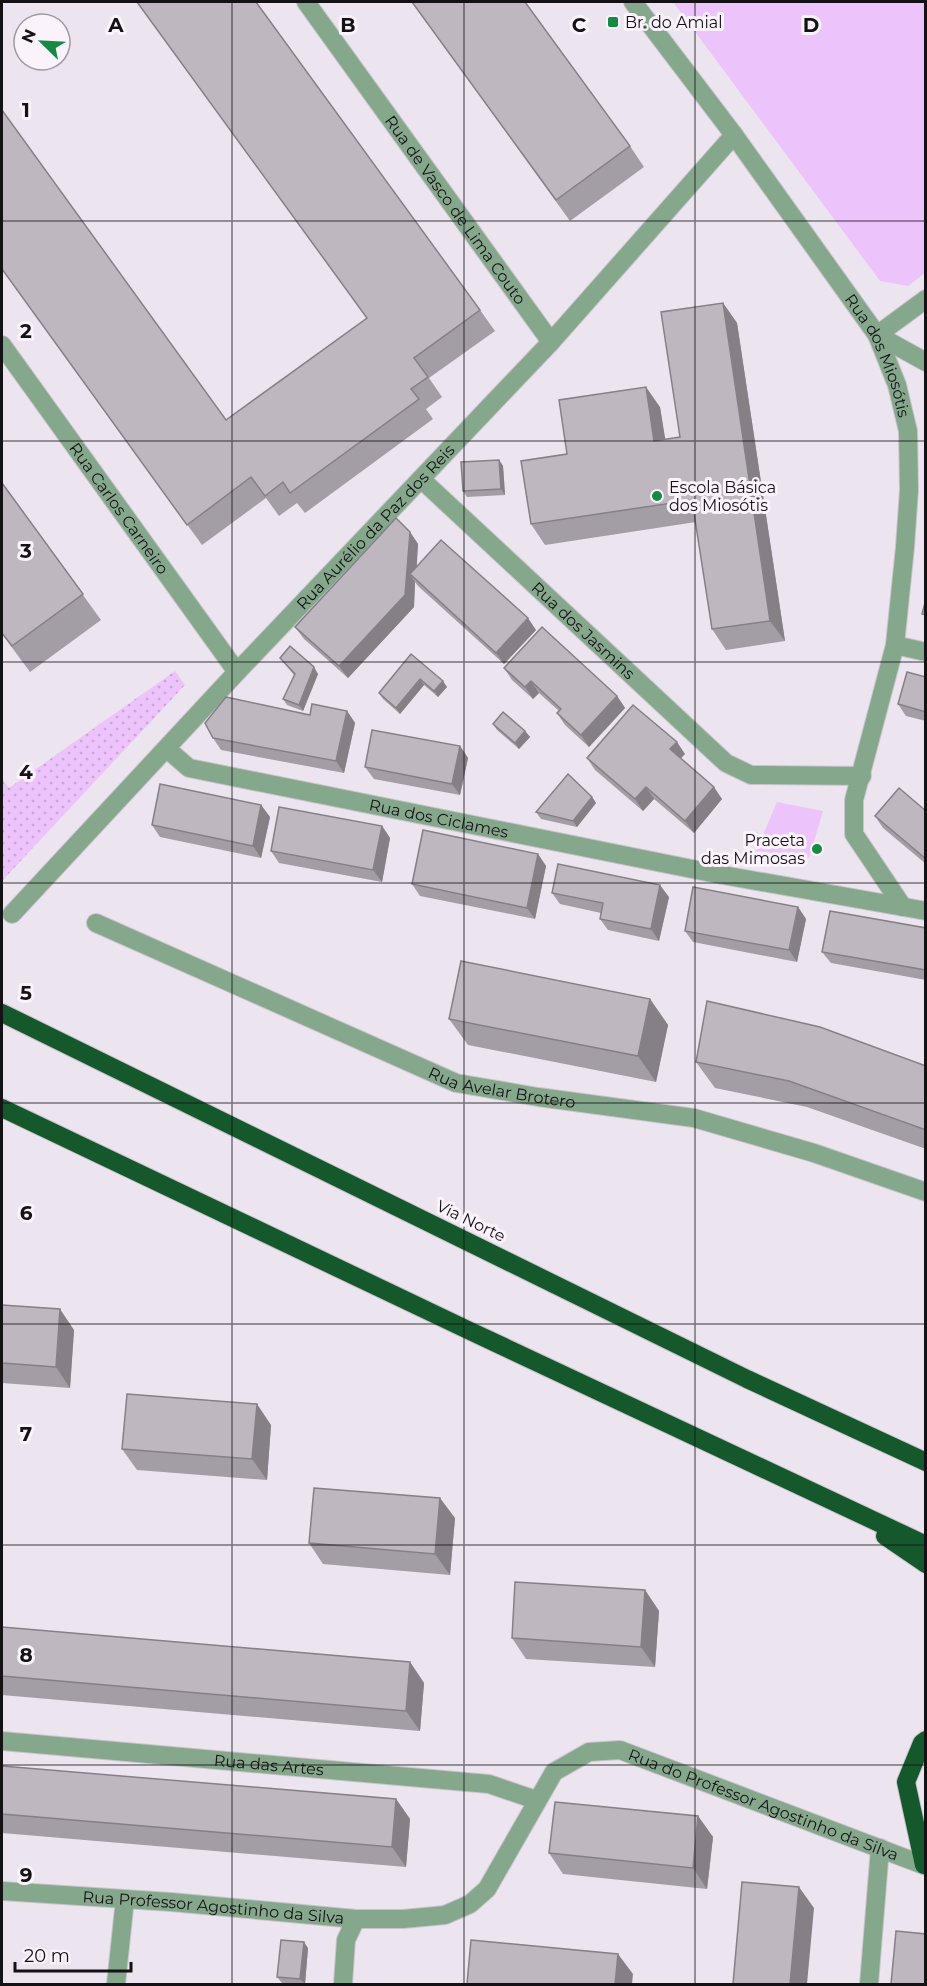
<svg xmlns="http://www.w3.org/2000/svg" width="927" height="1986" font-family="Montserrat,sans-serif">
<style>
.grass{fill:url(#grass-dots)}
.garden{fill:#edc3fb}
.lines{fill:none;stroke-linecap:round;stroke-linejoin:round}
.minor-casing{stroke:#c9c3cc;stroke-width:20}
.highway-casing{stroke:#c9c3cc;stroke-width:20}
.minor{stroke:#85a78c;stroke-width:18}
.highway{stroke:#15582c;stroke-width:18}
.wall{fill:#a39da5}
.shaded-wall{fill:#858086}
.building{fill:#beb7c0;stroke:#858086;stroke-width:1.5}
.grid{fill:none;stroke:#141215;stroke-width:1.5;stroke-opacity:0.55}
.poi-dot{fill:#148a43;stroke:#faf3fc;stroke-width:2}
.labels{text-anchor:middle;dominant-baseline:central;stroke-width:6;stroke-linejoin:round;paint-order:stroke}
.poi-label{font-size:16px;fill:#141215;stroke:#faf3fc;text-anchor:start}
.street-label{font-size:16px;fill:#141215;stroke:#faf3fc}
.grid-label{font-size:20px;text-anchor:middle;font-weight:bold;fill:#141215;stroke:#faf3fc;stroke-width:6;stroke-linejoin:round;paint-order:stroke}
</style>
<defs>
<pattern id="grass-dots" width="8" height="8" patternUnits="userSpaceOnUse" patternTransform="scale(1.5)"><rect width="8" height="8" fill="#edc3fb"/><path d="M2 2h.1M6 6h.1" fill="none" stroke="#caa6d6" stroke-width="1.8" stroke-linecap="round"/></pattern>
</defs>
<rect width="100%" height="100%" fill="#ece5ef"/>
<polygon class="grass" points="175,671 185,685 2,881 2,779 9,788"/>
<g class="garden">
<polygon points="673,2 925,2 925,273 908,286 880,281"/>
<polygon points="777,802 823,811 809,858 756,851"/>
</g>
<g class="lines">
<g class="minor-casing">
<g id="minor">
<path id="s1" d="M306,2L551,342"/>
<path id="s2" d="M633,2L734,135L877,335L897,385L908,431L909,490L905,547L895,645L854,800V834L903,907"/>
<polyline points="877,335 926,299"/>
<polyline points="877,335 926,362"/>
<path id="s3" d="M2,345L237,672"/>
<path id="s4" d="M421,479L726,763L751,775L862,776"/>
<polyline points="895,645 926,652"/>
<path id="s5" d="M167,749L189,768L717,874L926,911"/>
<path id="s6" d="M12,914L237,672L551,342L734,135"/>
<path id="s7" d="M96,923L456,1083L538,1097L694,1118L814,1153L926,1192"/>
<path id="s8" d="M2,1741L489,1784L536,1800"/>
<path id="s9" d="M2,1891L171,1902L356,1919H403L445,1915L470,1904L487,1889L554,1772L589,1752L620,1750L926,1866"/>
<polyline points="116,1984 125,1899"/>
<polyline points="343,1984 346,1940 356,1919"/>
<polyline points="869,1984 880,1848"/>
</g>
</g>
<g class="highway-casing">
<g id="highway">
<polyline points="2,1013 747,1379 926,1462"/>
<polyline points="2,1108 470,1331 926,1545"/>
<polyline points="885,1536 926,1564"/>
<polyline points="924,1865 906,1782 922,1743 926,1740"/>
</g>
</g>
<use href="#minor" class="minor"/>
<use href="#highway" class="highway"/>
</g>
<g class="wall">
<polygon points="412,2 630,146 644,167 570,221"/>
<polygon points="2,269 226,420 480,310 495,331 429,378 442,397 426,409 433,419 305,513 297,503 279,516 266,498 202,545"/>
<polygon points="723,303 737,323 785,641 726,650 712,629 696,522 545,545 531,524 567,454 660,407 665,440 680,437"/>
<polygon points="499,460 503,466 505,495 467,497 463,491"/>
<polygon points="2,483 101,620 30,672 2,634"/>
<polygon points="410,532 418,544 416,567 536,630 504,664 418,586 415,582 414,607 348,678 304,639 295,627"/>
<polygon points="411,654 447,687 438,697 424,685 400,714 383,699 379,693"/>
<polygon points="280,658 318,674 303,711 287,705 283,699 294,675"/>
<polygon points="504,668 617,696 625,708 589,747 565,725 557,713 559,711 539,693 533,699 512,680"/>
<polygon points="926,677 926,721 906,716 898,704"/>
<polygon points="347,711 355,723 344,773 221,750 213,738 310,715"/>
<polygon points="493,724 525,731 530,737 519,749 497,730"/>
<polygon points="460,746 468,758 460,795 374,779 365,767"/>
<polygon points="685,754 681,758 722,799 694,833 654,799 643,811 595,770 587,758"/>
<polygon points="592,797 596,803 577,827 541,819 536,812"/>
<polygon points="261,805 270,817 261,858 160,837 152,825"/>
<polygon points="926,811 926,864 883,828 875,816"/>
<polygon points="382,826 390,838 382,882 279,863 271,851"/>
<polygon points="538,854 546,866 535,919 420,896 412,884"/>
<polygon points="552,893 669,897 659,941 608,930 600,919 601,913 560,904"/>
<polygon points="798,907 806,919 797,962 693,942 685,931"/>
<polygon points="926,928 926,980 831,963 822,952"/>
<polygon points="650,999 668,1025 656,1082 468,1045 449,1019"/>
<polygon points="696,1062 926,1066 926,1149 807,1107 715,1088"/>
<polygon points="2,1305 74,1330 70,1388 2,1383"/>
<polygon points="271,1425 267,1480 137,1470 122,1449"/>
<polygon points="455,1518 450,1575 323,1564 309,1543"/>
<polygon points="645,1590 659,1611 655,1667 526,1659 512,1638"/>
<polygon points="2,1627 410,1662 424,1683 420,1731 2,1695"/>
<polygon points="2,1766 396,1799 410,1819 406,1867 2,1833"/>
<polygon points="698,1816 713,1837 707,1889 563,1874 549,1853"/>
<polygon points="308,1948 305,1984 282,1983 277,1977"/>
</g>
<g class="shaded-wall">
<polygon points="723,303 737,323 785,641 770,621"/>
<polygon points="646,387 660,407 669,462 654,441"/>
<polygon points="499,460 503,466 505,495 501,489"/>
<polygon points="410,532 418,544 416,580 410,574 415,582 414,607 348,678 339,666"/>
<polygon points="528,618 536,630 504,664 496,653"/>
<polygon points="314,667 318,674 303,711 299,705"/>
<polygon points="420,679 424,685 400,714 396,708"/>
<polygon points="443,681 447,687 438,697 434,691"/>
<polygon points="531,681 539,693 533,699 525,687"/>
<polygon points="617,696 625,708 589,747 581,735"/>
<polygon points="347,711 355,723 344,773 336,761"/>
<polygon points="525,731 530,737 519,749 515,743"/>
<polygon points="677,742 685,754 678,761 670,749"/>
<polygon points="460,746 468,758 460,795 452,784"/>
<polygon points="646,787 654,799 643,811 635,799"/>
<polygon points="714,787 722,799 694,833 685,821"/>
<polygon points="592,797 596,803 577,827 573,821"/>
<polygon points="261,805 270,817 261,858 253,846"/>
<polygon points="382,826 390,838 382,882 373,870"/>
<polygon points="538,854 546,866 535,919 527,908"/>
<polygon points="660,885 669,897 659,941 651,929"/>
<polygon points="798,907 806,919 797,962 789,950"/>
<polygon points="650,999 668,1025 656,1082 638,1056"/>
<polygon points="60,1309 74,1330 70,1388 56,1367"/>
<polygon points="257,1404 271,1425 267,1480 252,1459"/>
<polygon points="440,1498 455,1518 450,1575 435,1554"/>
<polygon points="645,1590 659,1611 655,1667 641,1647"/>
<polygon points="410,1662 424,1683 420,1731 406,1711"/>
<polygon points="396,1799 410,1819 406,1867 392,1847"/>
<polygon points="698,1816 713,1837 707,1889 693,1868"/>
<polygon points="799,1887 814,1908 807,1984 790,1984"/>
<polygon points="304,1942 308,1948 305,1984 300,1979"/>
<polygon points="618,1954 633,1974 632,1984 615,1984"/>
</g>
<g class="building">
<polygon points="137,2 256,2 480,310 414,358 428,377 411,389 419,399 290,493 283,482 265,496 251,477 187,525 2,269 2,110 226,420 367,318"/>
<polygon points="412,2 525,2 630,146 556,200"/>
<polygon points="723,303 770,621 712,629 692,500 531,524 521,461 567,454 559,400 646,387 654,441 680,437 661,312"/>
<polygon points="499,460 501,489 463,491 461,462"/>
<polygon points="2,483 83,594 12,646 2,633"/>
<polygon points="396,518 410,532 405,595 339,666 295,627"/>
<polygon points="441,540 528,618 496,653 410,574"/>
<polygon points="926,599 926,615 922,614"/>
<polygon points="542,627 617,696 581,735 557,713 561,709 531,681 525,687 504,668"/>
<polygon points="290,646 314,667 299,705 283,699 295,674 280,658"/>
<polygon points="411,654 443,681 434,691 420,679 396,708 379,693"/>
<polygon points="907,672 926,677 926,712 898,704"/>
<polygon points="226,697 310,715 312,704 347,711 336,761 213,738 205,723"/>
<polygon points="633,705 677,742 670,749 714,787 685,821 646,787 635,799 587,758"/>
<polygon points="503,712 525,731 515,743 493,724"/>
<polygon points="372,730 460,746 452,784 365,767"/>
<polygon points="568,774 592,797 573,821 536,812"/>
<polygon points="160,784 261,805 253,846 152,825"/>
<polygon points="899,788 926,811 926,859 875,816"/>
<polygon points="279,807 382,826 373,870 271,851"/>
<polygon points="423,830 538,854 527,908 412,884"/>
<polygon points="558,864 660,885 651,929 600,919 603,903 552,893"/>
<polygon points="693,887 798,907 789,950 685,931"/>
<polygon points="830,911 926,928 926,970 822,952"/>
<polygon points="461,961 650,999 638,1056 449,1019"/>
<polygon points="707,1001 820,1027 926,1066 926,1130 789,1081 696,1062"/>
<polygon points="2,1305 60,1309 56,1367 2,1363"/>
<polygon points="127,1394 257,1404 252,1459 122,1449"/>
<polygon points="314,1488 440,1498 435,1554 309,1543"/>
<polygon points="515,1582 645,1590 641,1647 512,1638"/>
<polygon points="2,1627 410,1662 406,1711 2,1676"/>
<polygon points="2,1766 396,1799 392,1847 2,1814"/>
<polygon points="555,1802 698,1816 693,1868 549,1853"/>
<polygon points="742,1882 799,1887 790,1984 733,1984"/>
<polygon points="896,1931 926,1934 926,1984 891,1984"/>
<polygon points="281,1940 304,1942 300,1979 277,1977"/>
<polygon points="471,1940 618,1954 615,1984 467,1984"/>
</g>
<path class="grid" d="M232,2V1984M464,2V1984M695,2V1984M2,221H926M2,441H926M2,662H926M2,883H926M2,1103H926M2,1324H926M2,1545H926M2,1765H926"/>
<g class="poi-dot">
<rect x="607" y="16" width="12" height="12" rx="3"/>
<circle cx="657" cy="496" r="6"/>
<circle cx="817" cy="849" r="6"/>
</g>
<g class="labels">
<g class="poi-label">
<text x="625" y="22">Br. do Amial</text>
<text x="669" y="487">Escola Básica<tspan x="669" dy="18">dos Miosótis</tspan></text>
<text x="805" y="840" text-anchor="end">Praceta<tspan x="805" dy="18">das Mimosas</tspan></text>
</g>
<g class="street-label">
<text stroke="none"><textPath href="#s1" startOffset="256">Rua de Vasco de Lima Couto</textPath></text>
<text stroke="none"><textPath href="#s2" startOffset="432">Rua dos Miosótis</textPath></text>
<text stroke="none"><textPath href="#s3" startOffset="201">Rua Carlos Carneiro</textPath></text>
<text stroke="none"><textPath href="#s6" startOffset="531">Rua Aurélio da Paz dos Reis</textPath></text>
<text stroke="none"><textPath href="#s4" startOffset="222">Rua dos Jasmins</textPath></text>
<text stroke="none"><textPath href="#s5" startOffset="284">Rua dos Ciclames</textPath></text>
<text stroke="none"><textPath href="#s7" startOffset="440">Rua Avelar Brotero</textPath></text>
<text transform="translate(471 1221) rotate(26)">Via Norte</text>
<text stroke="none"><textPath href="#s8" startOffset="268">Rua das Artes</textPath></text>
<text stroke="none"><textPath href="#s9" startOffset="854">Rua do Professor Agostinho da Silva</textPath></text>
<text stroke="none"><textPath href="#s9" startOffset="212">Rua Professor Agostinho da Silva</textPath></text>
</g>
</g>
<g class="grid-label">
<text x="116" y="32">A</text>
<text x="348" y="32">B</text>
<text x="579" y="32">C</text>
<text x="811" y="32">D</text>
<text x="26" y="117">1</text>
<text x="26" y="338">2</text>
<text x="26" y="558">3</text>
<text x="26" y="779">4</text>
<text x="26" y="1000">5</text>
<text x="26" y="1220">6</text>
<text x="26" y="1441">7</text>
<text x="26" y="1662">8</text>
<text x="26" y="1882">9</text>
</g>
<rect width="927" height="1986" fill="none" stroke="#141215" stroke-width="6"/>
<g transform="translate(42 42) rotate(294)"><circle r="28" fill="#faf3fc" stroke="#9e99a0" stroke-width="1.5"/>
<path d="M0-4.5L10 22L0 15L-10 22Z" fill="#148a43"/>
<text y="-9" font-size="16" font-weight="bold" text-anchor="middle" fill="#141215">N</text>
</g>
<path d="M15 1962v9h116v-9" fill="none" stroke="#141215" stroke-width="3"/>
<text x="24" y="1962" font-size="18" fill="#141215" stroke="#faf3fc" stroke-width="4.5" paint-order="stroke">20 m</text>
</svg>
